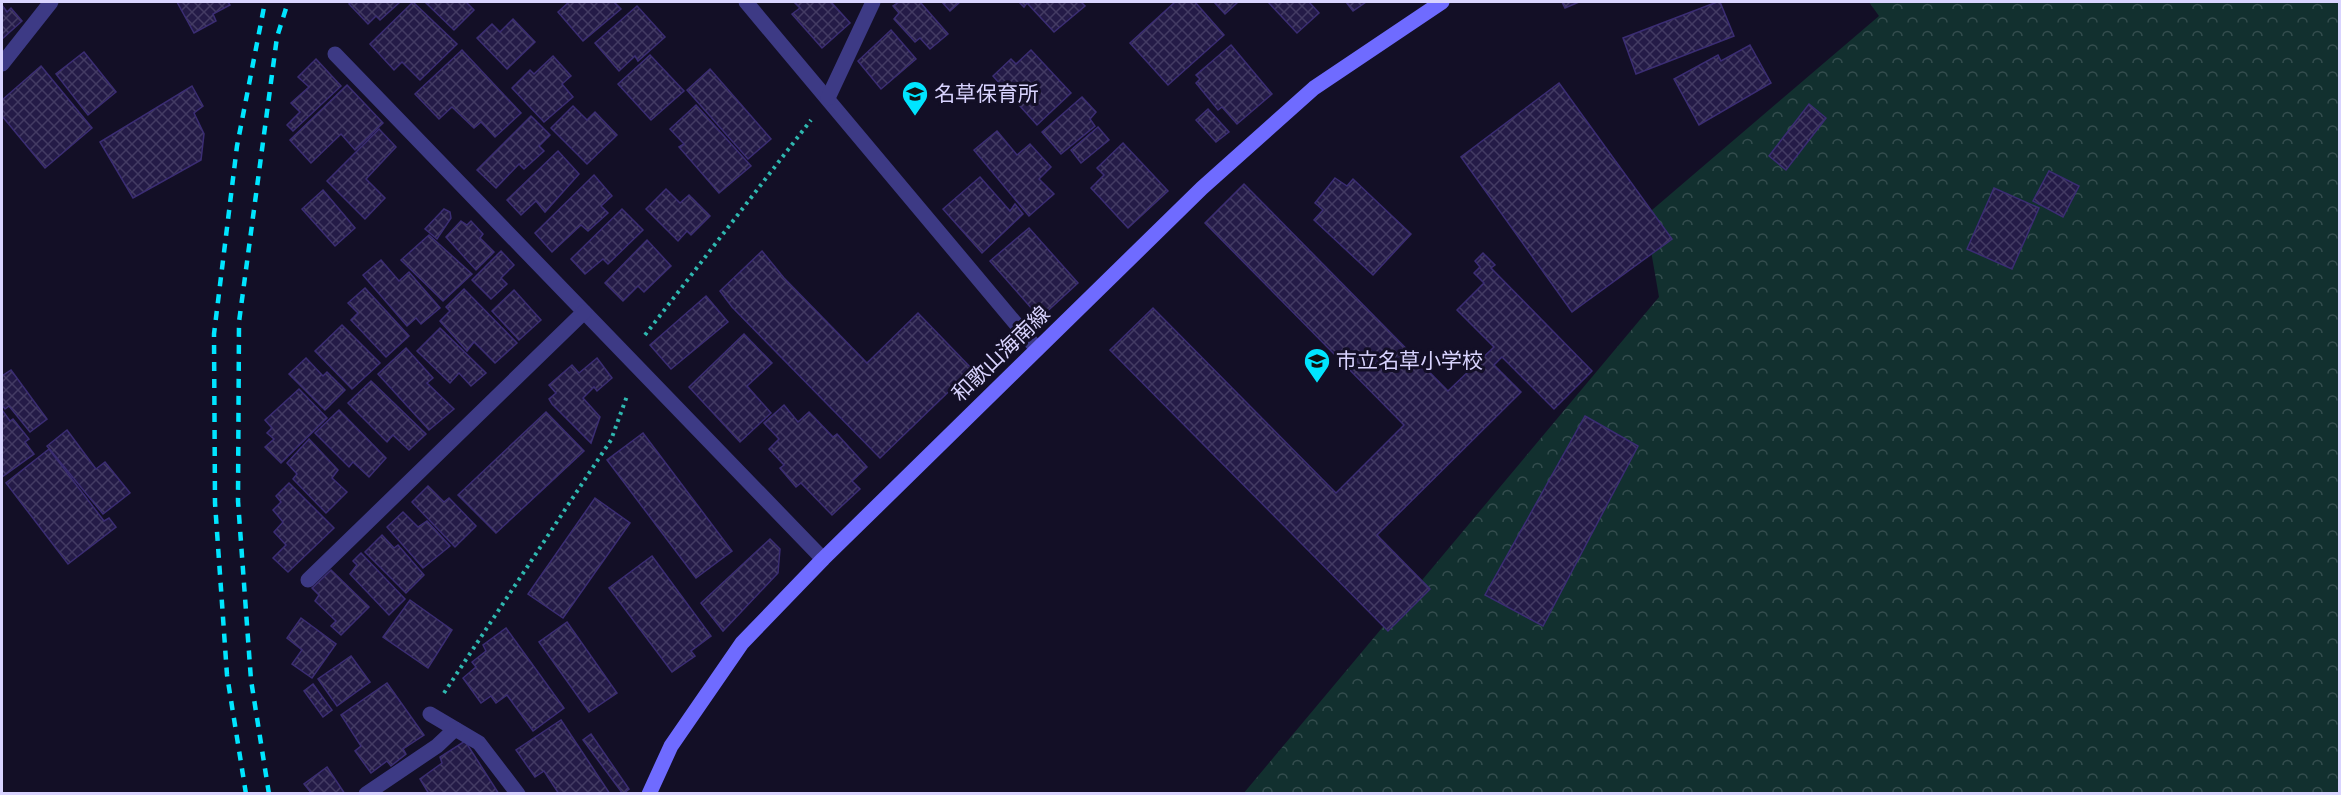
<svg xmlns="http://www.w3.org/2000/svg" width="2341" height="795" font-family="Jost,'Noto Sans JP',sans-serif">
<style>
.forest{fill:url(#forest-crowns)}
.building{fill:url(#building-cross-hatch);stroke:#3b2d73;stroke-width:1.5}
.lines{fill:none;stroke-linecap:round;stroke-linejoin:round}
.path{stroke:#2fb8b0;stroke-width:4;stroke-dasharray:3 4.5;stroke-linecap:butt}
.service{stroke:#3d3a85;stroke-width:15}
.minor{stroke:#3d3a85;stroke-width:15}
.secondary{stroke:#6f6bff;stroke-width:15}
.rail{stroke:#00e5ff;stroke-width:4.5;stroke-dasharray:9 8;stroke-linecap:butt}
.labels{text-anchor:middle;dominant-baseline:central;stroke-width:6;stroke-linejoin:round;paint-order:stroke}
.poi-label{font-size:21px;fill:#d9d4ff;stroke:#130f26;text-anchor:start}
.street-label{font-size:21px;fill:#d9d4ff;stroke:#130f26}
</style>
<defs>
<pattern id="forest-crowns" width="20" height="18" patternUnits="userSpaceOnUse" patternTransform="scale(1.5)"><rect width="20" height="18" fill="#12302f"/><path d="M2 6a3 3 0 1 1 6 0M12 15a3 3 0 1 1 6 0" fill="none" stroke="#344d4e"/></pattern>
<pattern id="building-cross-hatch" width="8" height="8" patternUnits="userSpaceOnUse" patternTransform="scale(1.5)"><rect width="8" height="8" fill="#241b47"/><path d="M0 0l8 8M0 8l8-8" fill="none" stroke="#433b63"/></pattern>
</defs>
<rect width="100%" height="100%" fill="#130f26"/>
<polygon class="forest" points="1869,2 2339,2 2339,793 1243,794 1659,297 1645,216 1879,16"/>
<g class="building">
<polygon points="177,2 228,2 230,5 213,14 216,21 194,33"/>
<polygon points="352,2 400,2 380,20 376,16 368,24 349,4"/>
<polygon points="413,2 457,44 420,80 402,62 394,70 370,44"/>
<polygon points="425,2 466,2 474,10 454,30"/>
<polygon points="569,2 614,2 621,9 583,41 558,12"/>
<polygon points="794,2 831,2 850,23 822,48 792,14 800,8"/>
<polygon points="899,2 920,2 948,34 930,49 920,38 915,42 894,19 899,13 893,6"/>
<polygon points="942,2 960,2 950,11"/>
<polygon points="1019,2 1081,2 1085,6 1054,32 1027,3 1024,7"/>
<polygon points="1175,2 1195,2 1224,35 1168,85 1130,43"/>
<polygon points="1214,2 1238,2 1225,14"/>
<polygon points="1268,2 1309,2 1319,13 1297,33"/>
<polygon points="1346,2 1366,2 1353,11"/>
<polygon points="1562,2 1579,2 1565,8"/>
<polygon points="1717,2 1720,2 1734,36 1636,74 1623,38"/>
<polygon points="2,5 7,12 11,8 22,21 2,39"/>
<polygon points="637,6 665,37 638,61 635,56 619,71 595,43"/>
<polygon points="513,19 535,42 507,69 477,38 492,24 500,32"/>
<polygon points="891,30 916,59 881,89 858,61"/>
<polygon points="1231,45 1272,94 1237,124 1222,107 1218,110 1196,83 1200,79 1196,75"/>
<polygon points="1750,45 1771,83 1699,125 1674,79 1718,55 1721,61"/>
<polygon points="462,50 521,113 495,137 481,122 474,128 452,107 439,119 415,94"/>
<polygon points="1031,50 1071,93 1037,125 993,76 1011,59 1016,64"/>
<polygon points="84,52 116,92 88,115 56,74"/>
<polygon points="650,55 684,91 651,120 618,84"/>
<polygon points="553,56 571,76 562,84 573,97 544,122 512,88 530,70 534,74"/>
<polygon points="316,59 341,86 293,131 287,125 300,112 291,103 309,87 298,77"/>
<polygon points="41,66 92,128 45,168 2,116 2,100"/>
<polygon points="710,69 771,139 748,159 687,90"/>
<polygon points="1559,83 1672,239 1572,312 1461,157"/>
<polygon points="347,85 383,123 355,150 341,134 311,163 290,140"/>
<polygon points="192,86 203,106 194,113 204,134 201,160 133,198 100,142"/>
<polygon points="1082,97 1096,112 1090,119 1095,126 1061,154 1042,132"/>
<polygon points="1809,104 1826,118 1786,170 1769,156"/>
<polygon points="696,105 751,166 719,193 679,147 684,144 670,129"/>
<polygon points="573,106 587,120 595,112 617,135 587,164 551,128"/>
<polygon points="1208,109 1229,132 1216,142 1196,120"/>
<polygon points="531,116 550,135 539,146 544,151 524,169 519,164 496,188 477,170"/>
<polygon points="1098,127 1109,140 1081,163 1071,150"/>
<polygon points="379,129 396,147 366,179 385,198 365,219 327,181"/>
<polygon points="997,131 1017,155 1030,144 1051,167 1039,179 1054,194 1029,216 974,150"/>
<polygon points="1123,143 1168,191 1128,228 1091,188 1104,175 1097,168"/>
<polygon points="558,151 579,174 545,212 536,201 521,215 507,200"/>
<polygon points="2049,171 2079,186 2063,217 2033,201"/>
<polygon points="594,175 612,196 601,206 608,213 588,231 581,225 552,252 535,233"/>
<polygon points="980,177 1010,211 1015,204 1023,214 982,253 943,209"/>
<polygon points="1335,178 1347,186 1353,179 1411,234 1373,275 1314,220 1323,210 1315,203"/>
<polygon points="1244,184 1448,391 1494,347 1457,310 1484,283 1474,273 1480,267 1475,261 1483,253 1495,265 1491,268 1592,371 1554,409 1502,357 1494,365 1521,392 1377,535 1430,589 1388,631 1110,350 1153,308 1336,493 1404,425 1205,223"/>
<polygon points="1994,188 2039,208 2012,269 1967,249"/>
<polygon points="666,189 680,203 689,195 710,216 691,235 687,231 678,241 646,209"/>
<polygon points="323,190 355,228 335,246 302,209"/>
<polygon points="444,209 450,212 451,218 437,239 425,229"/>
<polygon points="622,209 643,230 608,264 603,259 585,274 571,259"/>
<polygon points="461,221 467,225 471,221 483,234 480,238 494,252 476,270 446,237"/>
<polygon points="1029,228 1078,283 1040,318 990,261"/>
<polygon points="429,235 472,274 443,301 401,260"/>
<polygon points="647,240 671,266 644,292 638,286 623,301 605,283"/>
<polygon points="501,251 514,265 501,278 507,284 491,299 472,280"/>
<polygon points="762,251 784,278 867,363 918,313 972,369 880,458 732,307 720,291"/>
<polygon points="381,260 399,281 409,272 440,308 421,324 416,318 407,326 363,275"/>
<polygon points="365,288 409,336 386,357 351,320 358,313 348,303"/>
<polygon points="464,289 517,343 495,363 474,342 467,351 440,321 450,311 446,307"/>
<polygon points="514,290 541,320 519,340 492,311"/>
<polygon points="706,296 728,322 671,369 650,345"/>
<polygon points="342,325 380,363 352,389 315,351"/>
<polygon points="440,328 486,373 471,386 459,373 450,383 417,351"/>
<polygon points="744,334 772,363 747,386 771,413 740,442 689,387"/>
<polygon points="406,348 433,378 427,383 454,409 429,430 378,374"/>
<polygon points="306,358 323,376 327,372 345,390 325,410 289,374"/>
<polygon points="597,358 612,378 597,391 594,387 583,398 600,417 591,443 552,404 549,399 556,393 549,385 572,365 579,373"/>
<polygon points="11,370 47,419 30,432 9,406 5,409 2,405 2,376"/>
<polygon points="371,381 426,434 409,450 393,435 387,442 348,403"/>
<polygon points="299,389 327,418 281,463 265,447 274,439 267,433 272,428 265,420"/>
<polygon points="784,405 798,422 809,412 833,437 837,434 867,467 852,481 860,489 832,515 801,483 796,487 780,468 784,465 769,449 779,439 764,423"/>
<polygon points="2,410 10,421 13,419 29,439 25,442 34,454 2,477"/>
<polygon points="339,410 386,458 369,477 353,462 349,467 315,433"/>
<polygon points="546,412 584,451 496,533 458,495"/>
<polygon points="1585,416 1638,446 1543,626 1485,595"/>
<polygon points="67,430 96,469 105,462 130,493 103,514 47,446"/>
<polygon points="643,433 732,551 696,578 607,460"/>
<polygon points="309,439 338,470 332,478 347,492 326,513 293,479 297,474 287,463"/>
<polygon points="49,449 104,521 109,518 116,527 68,564 6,483"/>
<polygon points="289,483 334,528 288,572 273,558 286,545 274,532 283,522 273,510 281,502 276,496"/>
<polygon points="428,486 444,502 449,498 476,526 455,547 412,502"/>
<polygon points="595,498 630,523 563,618 528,594"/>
<polygon points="403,512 418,527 427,521 450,546 423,568 387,527"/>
<polygon points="382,535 394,548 398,545 424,575 406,593 365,552"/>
<polygon points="770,539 780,549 778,573 723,631 701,603"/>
<polygon points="361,553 405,599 389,615 350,574 357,565 353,561"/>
<polygon points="652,556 711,636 691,651 695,656 672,672 609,588"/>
<polygon points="331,570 369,607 341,635 331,626 336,621 315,601 319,595 312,588"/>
<polygon points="410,600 452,630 428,668 383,637"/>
<polygon points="301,618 336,644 312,678 292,664 302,650 287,638"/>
<polygon points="567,622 617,693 589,712 539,642"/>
<polygon points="506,628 564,708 533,731 507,695 496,703 491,696 481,703 463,678 476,667 472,662 486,651 483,645"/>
<polygon points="351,656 370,682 337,706 318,679"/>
<polygon points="387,683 424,735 403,749 406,754 391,766 387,761 371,773 355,751 361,746 341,715"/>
<polygon points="313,684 332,710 323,717 304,691"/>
<polygon points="561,720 610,794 559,794 544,771 535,777 516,750"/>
<polygon points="591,734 629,789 623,794 583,740"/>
<polygon points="465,741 499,794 429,794 420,779 442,763 440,757"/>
<polygon points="327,767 345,794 312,794 304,784"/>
</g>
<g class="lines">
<g class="path">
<polyline points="645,335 811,120"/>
<polyline points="444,693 611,440 627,396"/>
</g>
<g class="service">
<polyline points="430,714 479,743 518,794"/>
<polyline points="366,794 437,746 455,729"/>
</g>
<g class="minor">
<polyline points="746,2 1037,349"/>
<polyline points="335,54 823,559"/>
<polyline points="2,64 51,2"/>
<polyline points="828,98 873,2"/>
<polyline points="308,580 584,312"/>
</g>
<polyline class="secondary" points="649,794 671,746 742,643 823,559 1202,188 1314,88 1442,2"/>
<g class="rail">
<polyline points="246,794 227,675 215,503 214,334 237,146 265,2"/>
<polyline points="269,794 251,680 238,501 239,322 277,37 288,2"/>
</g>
</g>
<defs>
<g id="school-pin" transform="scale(1.35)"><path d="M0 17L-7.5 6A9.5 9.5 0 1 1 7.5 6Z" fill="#00e5ff" stroke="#130f26"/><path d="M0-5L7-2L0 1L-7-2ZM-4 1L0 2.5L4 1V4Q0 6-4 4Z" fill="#111"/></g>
</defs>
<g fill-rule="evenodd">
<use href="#school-pin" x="915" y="94"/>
<use href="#school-pin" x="1317" y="361"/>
</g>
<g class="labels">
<g class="poi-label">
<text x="934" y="94">名草保育所</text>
<text x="1336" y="361">市立名草小学校</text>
</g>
<g class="street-label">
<text transform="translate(1001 354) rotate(-44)">和歌山海南線</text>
</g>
</g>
<rect width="2341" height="795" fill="none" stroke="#d9d4ff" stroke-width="6"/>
</svg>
